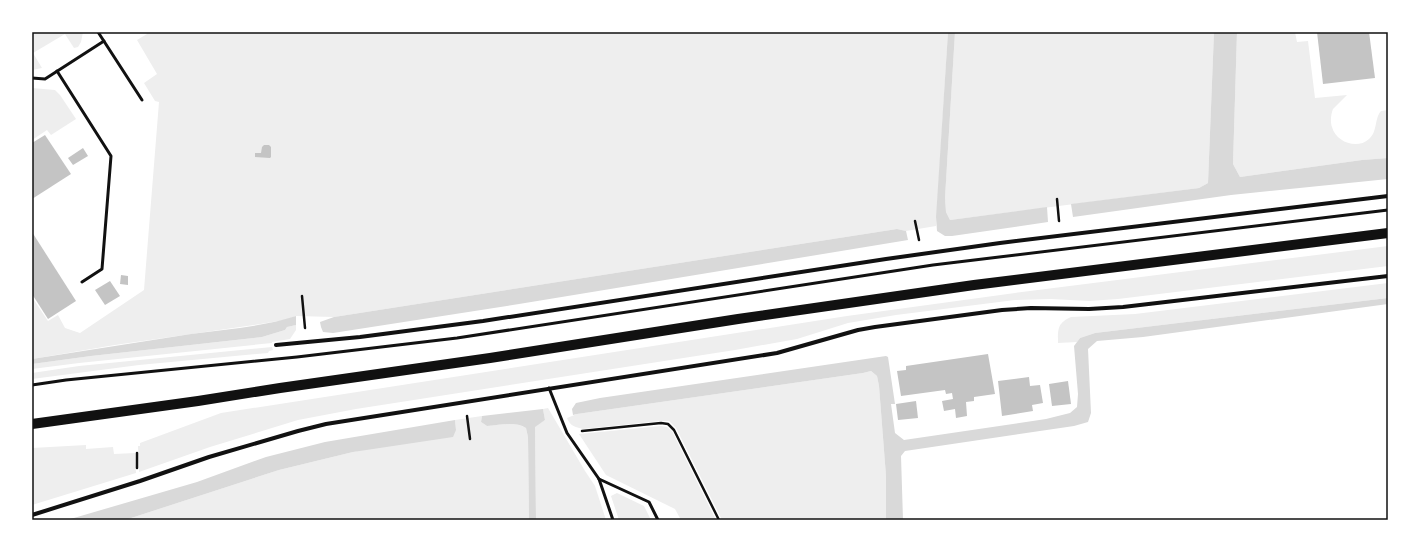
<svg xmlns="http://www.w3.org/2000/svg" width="1420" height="552" font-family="Helvetica,sans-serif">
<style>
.green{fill:#eee}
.water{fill:#d9d9d9}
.building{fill:#c4c4c4}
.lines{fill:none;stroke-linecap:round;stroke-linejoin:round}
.path{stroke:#111;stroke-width:2.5}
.service{stroke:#111;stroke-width:3}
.minor{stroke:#111;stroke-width:4}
.primary{stroke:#111;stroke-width:10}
.neatline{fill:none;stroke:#111;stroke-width:1.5}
</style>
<rect width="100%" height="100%" fill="#fff"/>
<g class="green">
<polygon points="32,32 83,32 81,42 78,47 74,48 65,34 33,53 42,68 32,70"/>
<polygon points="146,32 948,32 936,226 906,231 897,229 334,317 296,316 285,320 254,325 115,345 32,359 32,297 48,321 58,315 65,328 80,333 144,290 159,102 155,101 144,83 157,74 137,40 147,34"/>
<polygon points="955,32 1214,32 1208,183 1199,188 950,220 946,212 945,198"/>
<path d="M1237,32H1295L1297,42L1308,41L1315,98L1347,95L1333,109C1331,114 1330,122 1332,127C1336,142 1357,150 1369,139C1378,131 1374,119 1381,111L1388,110V158L1362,160L1240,177L1233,164Z"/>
<polygon points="32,88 55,90 60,95 76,119 51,135 47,130 32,140"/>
<polygon points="1388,246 1388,266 1118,299 1089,301 1051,299 1015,300 896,315 848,323 797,339 735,350 356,409 298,420 210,447 139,472 138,446 140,446 140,443 221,413 847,316 1015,293"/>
<path d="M1388,283V298L1095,333L1080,338L1077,342L1058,343C1058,330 1057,323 1071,317L1135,314Z"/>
<polygon points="296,325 296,330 290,339 272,342 272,343 79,363 32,369 32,364 91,356 262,337 285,330 287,327"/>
<polygon points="272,347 273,350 269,351 268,353 139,365 32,379 32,373 79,366"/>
<path d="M871,371L877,376L879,386L886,476V520H722L676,428L669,421H661L583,429C575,427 570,426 567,418L577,414L863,373Z"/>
<polygon points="548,408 585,471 595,486 606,520 536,520 535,426 545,420 543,409"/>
<path d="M482,416L481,422L487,426C500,425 514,421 526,428L528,437L529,520H125L279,470L353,452L456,430L455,420Z"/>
<polygon points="661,426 667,427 672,431 716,520 681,520 675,509 606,475 579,434"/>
<polygon points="86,445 86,449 113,447 114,454 135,453 136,473 32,505 32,448"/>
<polygon points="617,493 644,506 651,520 619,520 611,496"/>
</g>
<g class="water">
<polygon points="948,32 955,32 945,198 946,212 950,220 1047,207 1048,222 952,236 945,236 937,231 936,217"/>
<polygon points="1214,32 1237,32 1233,164 1240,177 1362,160 1388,158 1388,179 1231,195 1073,217 1071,204 1199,188 1208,183"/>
<polygon points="897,229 906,231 908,240 519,304 333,333 323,332 321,327 320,322 334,317"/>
<polygon points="1388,298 1388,304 1143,337 1097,341 1088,349 1091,413 1088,422 1074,426 905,451 901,456 903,520 886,520 886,476 879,386 877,376 871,371 863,373 577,414 573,415 572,409 576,403 600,398 886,356 888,357 895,404 891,404 895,433 904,440 1046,419 1070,413 1077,407 1078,394 1074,346 1080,338 1095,333"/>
<path d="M296,316V325L287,327L285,330L262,337L91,356L32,364V359C85,351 138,342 191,334C226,329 262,327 296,316Z"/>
<path d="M543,409L545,420L535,427L536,520H529L528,437L526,428C515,421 500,425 487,426L481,422L482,416Z"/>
<polygon points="455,420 456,430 453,437 353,452 279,470 125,520 67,520 197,482 266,457 325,442"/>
</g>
<g class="building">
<polygon points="1317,32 1369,32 1375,78 1323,84"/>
<polygon points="45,135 71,174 32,199 32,143"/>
<polygon points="264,145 269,145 271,147 271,157 270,158 255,157 255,153 261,153 262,147"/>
<polygon points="83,148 88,156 73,165 68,158"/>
<polygon points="32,232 76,301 48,319 32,294"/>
<polygon points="121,275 128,276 128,285 120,284"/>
<polygon points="110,281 120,296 105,305 95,290"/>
<polygon points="988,354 995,394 974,397 974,401 966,402 967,416 956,418 955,409 944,411 942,401 953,399 952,393 946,394 945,390 901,396 897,371 906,370 906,366"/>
<polygon points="1029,377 1030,386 1040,385 1043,403 1032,405 1033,411 1002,416 998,381"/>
<polygon points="1068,381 1071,404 1052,406 1049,384"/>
<polygon points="916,401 918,418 898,420 896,404"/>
</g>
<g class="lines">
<g class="path">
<polyline points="1057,199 1059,221"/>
<polyline points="915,221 919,240"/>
<polyline points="302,296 305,328"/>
<polyline points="467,416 470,439"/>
<polyline points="582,431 661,423 668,424 674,430 719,520"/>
<polyline points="137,453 137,468"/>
</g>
<g class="service">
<polyline points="98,32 142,100"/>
<polyline points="57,71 111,156 102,269 82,282"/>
<polyline points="32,78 45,79 104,41"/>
<polyline points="32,385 66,380 297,357 457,338 933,265 1388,210"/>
<polyline points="549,388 567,433 599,479 613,520"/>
<polyline points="599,479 649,502 658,520"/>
</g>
<g class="minor">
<polyline points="276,345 360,337 483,321 886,259 1000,243 1388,196"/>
<polyline points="32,515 140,481 209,457 298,431 326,424 777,353 858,330 875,327 1002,310 1031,308 1089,309 1123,307 1388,276"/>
</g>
<polyline class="primary" points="32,424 198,401 280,388 490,358 738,319 974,285 1388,233"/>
</g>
<rect width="1420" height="552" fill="none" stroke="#ffffff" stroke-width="66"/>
<rect x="33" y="33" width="1354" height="486" class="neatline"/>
</svg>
